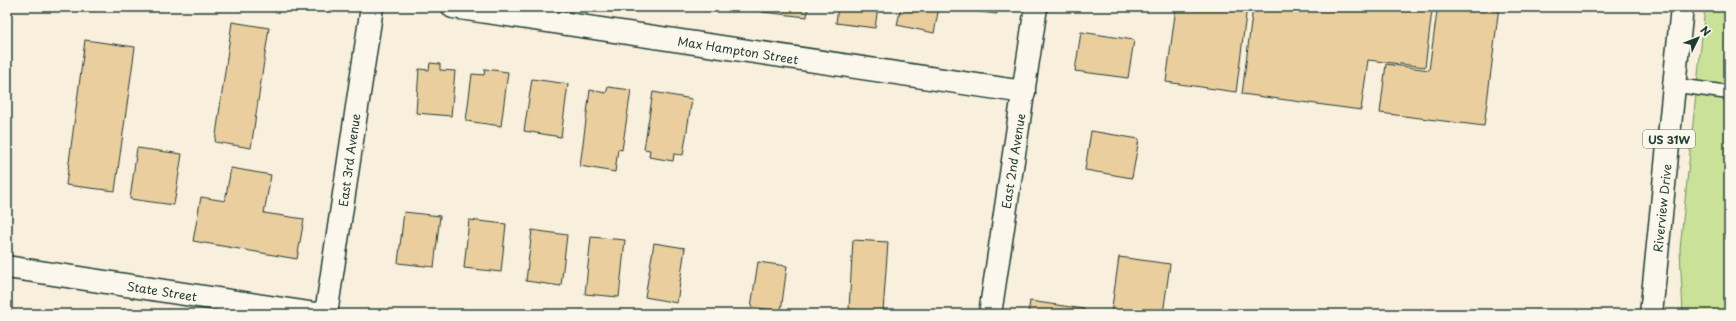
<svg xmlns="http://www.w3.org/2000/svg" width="1736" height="321" font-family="'Playpen Sans',sans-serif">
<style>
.green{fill:#cae298;stroke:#749066}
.building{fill:#ebce9e;stroke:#1f3d34}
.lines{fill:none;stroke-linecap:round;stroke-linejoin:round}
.lane-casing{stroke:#1f3d34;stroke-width:16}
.street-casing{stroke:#1f3d34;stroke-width:25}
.secondary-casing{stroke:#1f3d34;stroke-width:25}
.primary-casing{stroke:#1f3d34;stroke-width:25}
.lane{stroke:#fbf7ec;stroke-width:13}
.street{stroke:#fbf7ec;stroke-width:22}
.secondary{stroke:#fbf7ec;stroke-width:22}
.primary{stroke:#fbf7ec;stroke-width:22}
.labels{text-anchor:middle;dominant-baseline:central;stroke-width:4;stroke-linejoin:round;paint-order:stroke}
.shield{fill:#fbf7ec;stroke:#61756b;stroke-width:1}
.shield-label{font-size:11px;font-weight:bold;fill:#1f3d34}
.street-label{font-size:12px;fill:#1f3d34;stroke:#fbf7ec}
</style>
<rect width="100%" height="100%" fill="#f8efdc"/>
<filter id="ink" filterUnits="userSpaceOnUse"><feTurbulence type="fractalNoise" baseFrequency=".025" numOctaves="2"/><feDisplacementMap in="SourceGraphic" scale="8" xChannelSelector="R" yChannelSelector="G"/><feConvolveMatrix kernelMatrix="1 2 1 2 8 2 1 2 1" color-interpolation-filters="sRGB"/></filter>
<g filter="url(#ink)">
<polygon class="green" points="1705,7 1729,7 1729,314 1683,314 1680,249"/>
<g class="building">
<polygon points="763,7 808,7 807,17 762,12"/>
<polygon points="838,7 878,7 875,28 836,23"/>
<polygon points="901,7 939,7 934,33 897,25"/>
<polygon points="963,7 996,7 997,14 963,10"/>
<polygon points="1176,7 1247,7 1236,92 1166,82"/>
<polygon points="1253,7 1499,7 1484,126 1380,113 1386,64 1429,70 1437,12 1432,11 1425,67 1368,60 1361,110 1242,94"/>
<polygon points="232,22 269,28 251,148 215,142"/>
<polygon points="1081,32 1134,40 1128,78 1075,71"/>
<polygon points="85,40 135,47 115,191 66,185"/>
<polygon points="430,63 440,64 440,70 455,71 451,116 416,113 419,69 429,70"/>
<polygon points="485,69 508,72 501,126 466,121 472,74 484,75"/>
<polygon points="532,79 568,84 561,137 524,131"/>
<polygon points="608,87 631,90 622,150 618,149 615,172 580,166 590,90 606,93"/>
<polygon points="653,92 692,99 683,155 674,154 673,161 649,157 650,150 644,149"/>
<polygon points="1091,131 1139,139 1132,178 1085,170"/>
<polygon points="137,148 182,154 174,205 130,199"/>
<polygon points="231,168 271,175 264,213 304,219 297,259 193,241 201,197 225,201"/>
<polygon points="404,212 440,216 434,267 398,263"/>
<polygon points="469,220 506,224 501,272 464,268"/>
<polygon points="532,230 567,235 561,286 526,281"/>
<polygon points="591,237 625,240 619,297 585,294"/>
<polygon points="853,240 888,242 883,312 849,309"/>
<polygon points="654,243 685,248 677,303 645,297"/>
<polygon points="1119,257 1170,264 1163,314 1111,314"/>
<polygon points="758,262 787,266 781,311 751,307"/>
<polygon points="1030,301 1084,309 1083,314 1028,314"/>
</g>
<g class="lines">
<g class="lane-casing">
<polyline id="lane" points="1674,85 1725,92 1729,94"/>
</g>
<g class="street-casing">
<g id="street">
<polyline points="453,7 1024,92"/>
<polyline points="326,314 372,7"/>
<polyline points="990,314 1036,7"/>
</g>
</g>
<g class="secondary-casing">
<polyline id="secondary" points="7,267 316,314"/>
</g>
<g class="primary-casing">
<polyline id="primary" points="1651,314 1682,7"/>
</g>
<use href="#lane" class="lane"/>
<use href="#street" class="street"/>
<use href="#secondary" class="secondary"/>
<use href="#primary" class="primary"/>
</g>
</g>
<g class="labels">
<rect class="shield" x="1643" y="130" width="52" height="18" rx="3"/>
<g class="shield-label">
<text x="1669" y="139">US 31W</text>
</g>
<g class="street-label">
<text transform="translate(738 50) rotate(9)">Max Hampton Street</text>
<text transform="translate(349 160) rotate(-82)">East 3rd Avenue</text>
<text transform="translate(1013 161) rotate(-81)">East 2nd Avenue</text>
<text transform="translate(1662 208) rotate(-84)">Riverview Drive</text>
<text transform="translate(162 291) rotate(9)">State Street</text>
</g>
</g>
<rect width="1736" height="321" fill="none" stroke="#fbf7ec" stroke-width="24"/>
<rect x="12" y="12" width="1712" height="297" fill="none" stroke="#1f3d34" stroke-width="1.5" filter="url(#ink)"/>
<g transform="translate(1698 38) rotate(47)" stroke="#fbf7ec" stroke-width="3" paint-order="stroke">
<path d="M0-3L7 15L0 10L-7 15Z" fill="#1f3d34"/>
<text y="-6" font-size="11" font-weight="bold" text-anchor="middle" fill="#1f3d34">N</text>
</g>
</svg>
